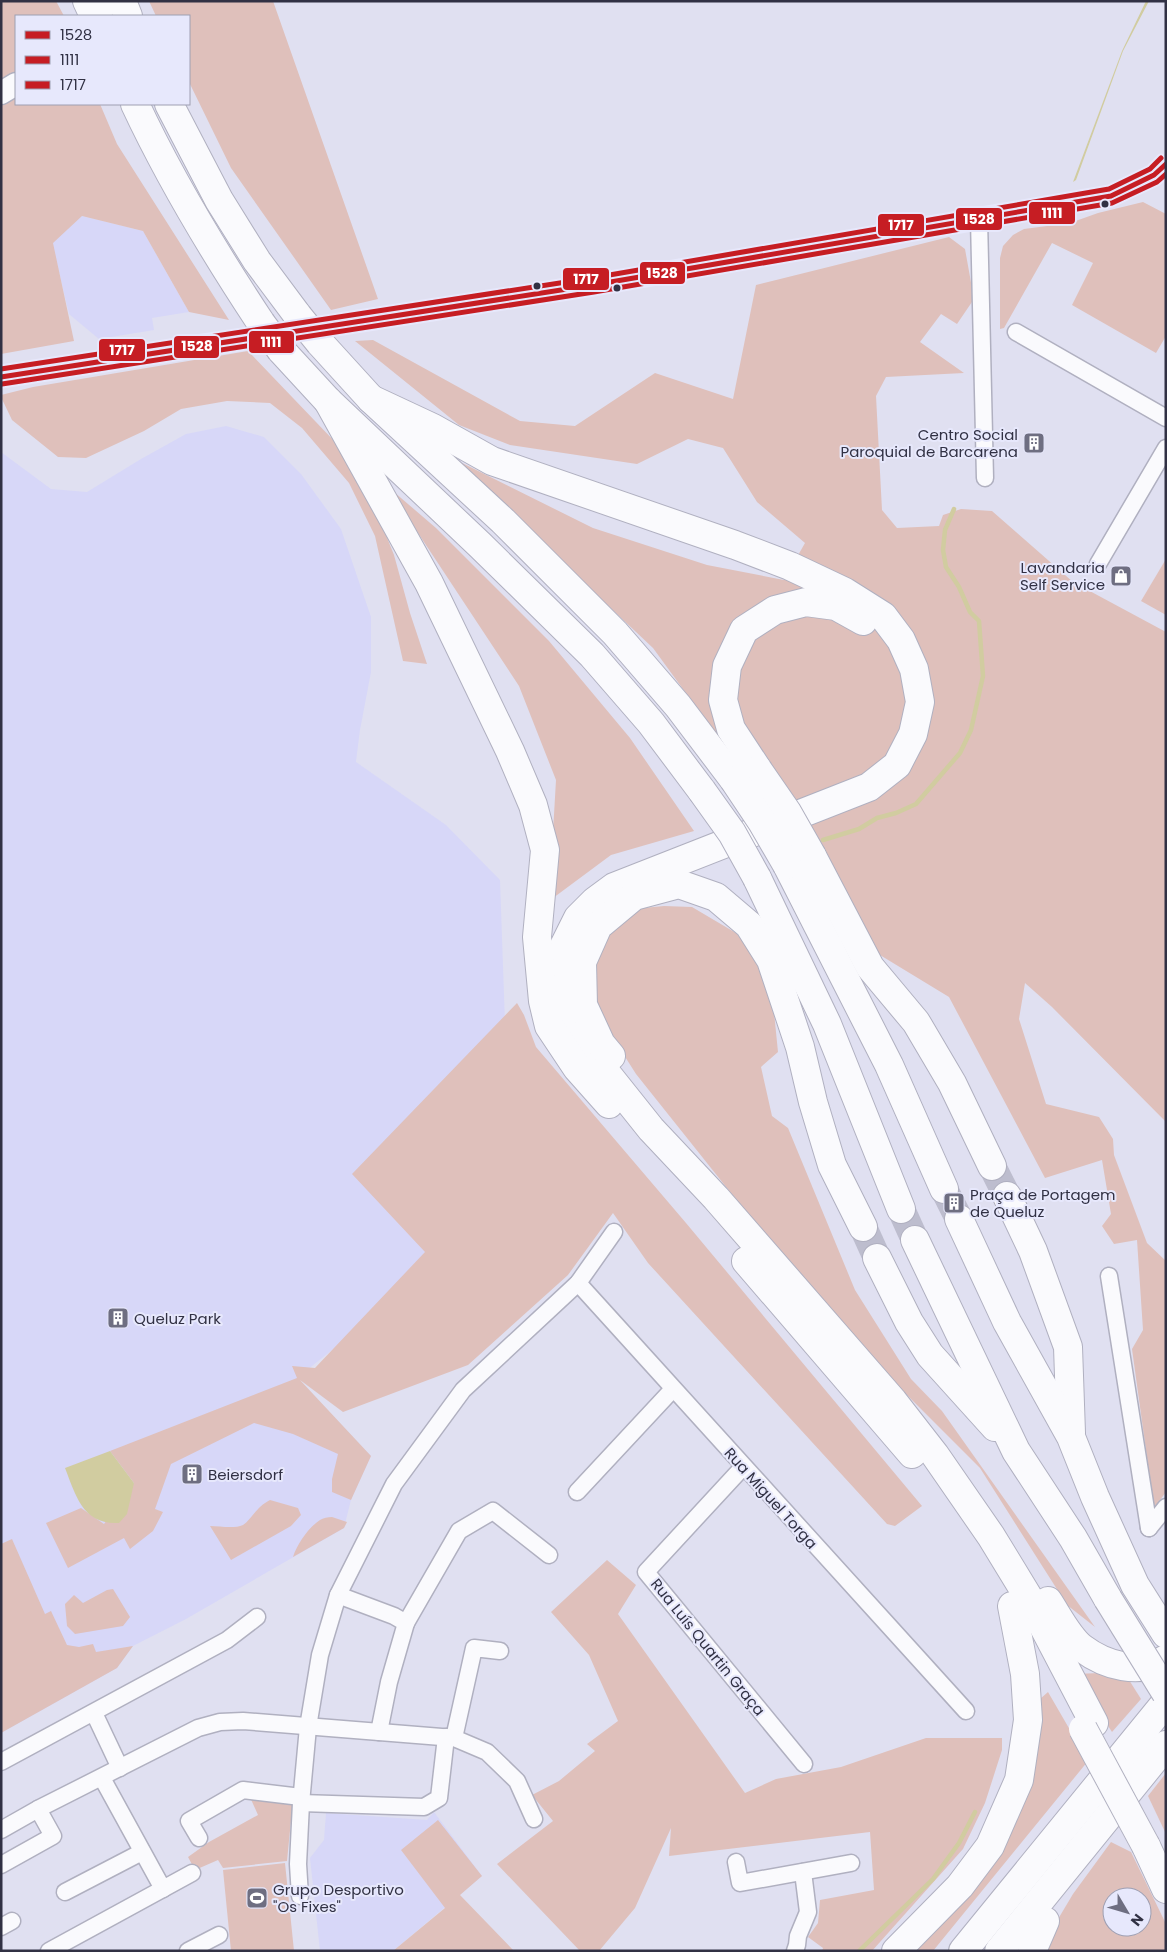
<svg xmlns="http://www.w3.org/2000/svg" width="1167" height="1952" font-family="Poppins,sans-serif">
<style>
.built{fill:#d7d7f8}
.green{fill:#dfc0bb;fill-rule:evenodd}
.water{fill:#d1cca0}
.lines{fill:none;stroke-linecap:round;stroke-linejoin:round}
.stream{stroke:#d1cca0;stroke-width:4.5}
.motorway-tunnel{stroke:#bdbdce;stroke-width:28;stroke-dasharray:28 14;stroke-linecap:butt}
.minor-casing{stroke:#b0b0c0;stroke-width:19}
.secondary-casing{stroke:#b0b0c0;stroke-width:25}
.trunk-casing{stroke:#b0b0c0;stroke-width:30}
.motorway-casing{stroke:#b0b0c0;stroke-width:30}
.minor{stroke:#fafafd;stroke-width:16}
.secondary{stroke:#fafafd;stroke-width:22}
.trunk{stroke:#fafafd;stroke-width:28}
.motorway{stroke:#fafafd;stroke-width:28}
.motorway-bridge-casing{stroke:#b0b0c0;stroke-width:30;stroke-linecap:butt}
.motorway-bridge{stroke:#fafafd;stroke-width:28}
.bus-1-casing{stroke:#e7e8fc;stroke-width:9}
.bus-2-casing{stroke:#e7e8fc;stroke-width:9}
.bus-3-casing{stroke:#e7e8fc;stroke-width:9}
.bus-1{stroke:#c61d23;stroke-width:5}
.bus-2{stroke:#c61d23;stroke-width:5}
.bus-3{stroke:#c61d23;stroke-width:5}
.bus-dot{fill:#313144;stroke:#e7e8fc;stroke-width:2}
.labels{text-anchor:middle;dominant-baseline:central;stroke-width:4;stroke-linejoin:round;paint-order:stroke}
.poi-label{font-size:15px;fill:#313144;stroke:#e7e8fc;text-anchor:start}
.street-label{font-size:15px;fill:#313144;stroke:#e7e8fc}
.line-badge{stroke:#e7e8fc;stroke-width:2}
.badge-label{font-size:14px;text-anchor:middle;font-weight:bold;fill:#fff}
</style>
<rect width="100%" height="100%" fill="#e0e0f1"/>
<g class="built">
<polygon points="82,216 143,231 189,312 152,318 154,330 99,339 69,314 52,243"/>
<polygon points="226,426 264,437 301,474 341,529 371,617 371,672 360,730 356,762 446,825 500,880 505,1023 451,1255 297,1378 371,1456 351,1500 344,1528 186,1619 133,1646 117,1668 1,1733 1,452 51,489 87,492 141,459 186,434"/>
<polygon points="434,1812 482,1876 393,1951 320,1951 310,1858 324,1840 326,1813 427,1820"/>
</g>
<g class="green">
<polygon points="1,1 56,1 64,16 16,16 16,104 100,104 117,144 229,320 189,312 143,231 82,216 53,243 74,341 1,354"/>
<polygon points="149,1 273,1 378,299 331,310 231,168 189,82 189,16 156,16"/>
<polygon points="1143,202 1166,214 1166,336 1156,353 1072,305 1093,263 1052,243 1004,328 1000,329 1000,258 1003,246 1013,235 1024,229 1070,223 1098,213"/>
<polygon points="949,237 965,249 974,299 957,324 941,314 920,342 964,373 886,377 876,396 882,510 897,528 939,526 943,515 961,509 992,511 1073,582 1166,632 1166,1122 1052,1007 1025,983 1019,1019 1046,1104 1099,1117 1113,1139 1114,1155 1147,1243 1166,1261 1166,1492 1154,1508 1132,1349 1143,1330 1137,1240 1114,1244 1102,1226 1111,1214 1102,1160 1045,1178 949,997 875,952 653,648 450,457 593,528 707,565 784,580 805,543 757,502 723,448 688,439 637,464 510,445 459,425 355,341 373,340 520,421 575,426 655,373 733,399 756,285"/>
<polygon points="248,351 338,445 373,503 394,555 410,613 427,664 403,661 375,536 349,483 302,428 270,403 227,401 181,409 144,431 86,458 58,457 12,420 1,397 1,395 33,387"/>
<polygon points="387,486 436,528 549,641 630,738 694,831 611,855 549,901 556,780 519,686"/>
<polygon points="1166,559 1166,615 1141,601"/>
<polygon points="664,906 692,907 736,933 752,952 772,992 778,1052 761,1067 772,1116 788,1128 855,1290 911,1379 942,1411 1095,1627 1067,1605 980,1468 891,1379 793,1271 636,1074 594,1008 590,967 600,942 632,909"/>
<polygon points="517,1003 524,1015 536,1047 686,1223 922,1506 895,1526 887,1524 648,1263 613,1213 568,1275 468,1365 343,1412 300,1380 371,1456 351,1500 332,1492 332,1479 338,1454 293,1434 254,1423 171,1464 155,1509 163,1512 153,1531 130,1549 124,1538 68,1568 46,1523 81,1508 104,1524 134,1483 110,1451 297,1378 292,1366 315,1368 425,1252 352,1174"/>
<path d="M270,1500L298,1508L301,1515L291,1526L231,1560L210,1526C220,1526 234,1529 243,1525C251,1520 256,1507 270,1500Z"/>
<path d="M332,1517L347,1522L344,1528L293,1557C297,1544 309,1527 320,1520C323,1518 328,1517 332,1517Z"/>
<polygon points="12,1539 45,1614 51,1611 67,1645 79,1647 93,1644 96,1652 133,1646 117,1668 1,1733 1,1544"/>
<polygon points="607,1560 636,1585 618,1614 745,1793 776,1779 841,1767 926,1738 1002,1738 1002,1750 985,1803 963,1849 872,1951 822,1951 823,1948 808,1937 818,1923 820,1900 874,1890 870,1832 669,1856 671,1828 635,1908 599,1951 580,1951 497,1864 553,1821 532,1795 559,1781 595,1751 587,1744 618,1721 589,1655 551,1612"/>
<polygon points="113,1589 130,1617 123,1626 75,1634 67,1626 65,1604 74,1595 83,1603 107,1590"/>
<polygon points="1124,1672 1141,1699 1112,1732 1075,1674"/>
<polygon points="1048,1692 1088,1761 933,1951 906,1951 992,1852 1032,1706"/>
<polygon points="1166,1773 1166,1834 1148,1796"/>
<polygon points="249,1795 293,1800 287,1861 223,1868 218,1860 195,1870 188,1857 209,1842 258,1815"/>
<polygon points="438,1820 482,1876 460,1895 514,1951 393,1951 445,1908 401,1850"/>
<path d="M1111,1842L1131,1852L1166,1924V1951H1039L1073,1894ZM1112,1897H1142V1927H1112Z"/>
<polygon points="285,1863 294,1951 231,1951 223,1870"/>
</g>
<g class="water">
<polygon points="1146,1 1149,1 1123,51 1076,180 1073,182 1122,51"/>
<path d="M110,1451L134,1483L127,1514L119,1523C83,1525 76,1496 65,1468Z"/>
</g>
<g class="lines">
<g class="stream">
<polyline points="823,840 859,829 877,818 896,813 916,804 960,753 971,730 983,676 979,621 970,612 959,587 946,567 943,550 945,530 954,509"/>
<polyline points="859,1951 933,1879 959,1843 975,1812"/>
</g>
<g class="motorway-tunnel">
<polyline points="992,1166 1007,1196"/>
<polyline points="944,1189 959,1219"/>
<polyline points="901,1209 915,1240"/>
<polyline points="863,1227 877,1258"/>
</g>
<g class="minor-casing">
<g id="minor">
<polyline points="979,219 985,478"/>
<polyline points="1016,332 1166,418"/>
<polyline points="1,377 593,285 1111,196 1154,175 1166,164"/>
<polyline points="1098,564 1166,448"/>
<polyline points="1109,1276 1149,1528"/>
<polyline points="578,1283 966,1711"/>
<polyline points="743,1467 646,1572 804,1764"/>
<polyline points="577,1492 673,1389"/>
<polyline points="1149,1528 1166,1507"/>
<polyline points="338,1595 394,1616 406,1623 389,1682 379,1732"/>
<polyline points="406,1623 459,1531 493,1511 549,1555"/>
<polyline points="94,1713 120,1768"/>
<polyline points="454,1738 474,1648 500,1651"/>
<polyline points="1,1762 227,1640 257,1617"/>
<polyline points="102,1778 163,1889"/>
<polyline points="301,1803 424,1807 439,1798 446,1737"/>
<polyline points="1,1830 38,1809 198,1728 220,1722 243,1721 454,1738 487,1752 517,1781 534,1819"/>
<polyline points="199,1838 189,1821 243,1790 301,1797"/>
<polyline points="736,1862 740,1883 851,1863"/>
<polyline points="1,1865 53,1836 38,1809"/>
<polyline points="65,1892 142,1852"/>
<polyline points="300,1896 298,1864 301,1803 308,1727 320,1655 338,1595 394,1484 463,1390 578,1283 614,1232"/>
<polyline points="1,1927 12,1921"/>
<polyline points="49,1951 192,1873"/>
<polyline points="188,1951 219,1935"/>
<polyline points="795,1951 797,1945 798,1936 808,1912 803,1872"/>
</g>
</g>
<g class="secondary-casing">
<g id="secondary">
<polyline points="97,16 109,1"/>
<polyline points="1,93 16,84"/>
</g>
</g>
<g class="trunk-casing">
<g id="trunk">
<polyline points="963,1951 1166,1702"/>
<polyline points="999,1951 1166,1745"/>
</g>
</g>
<g class="motorway-casing">
<g id="motorway">
<polyline points="87,1 94,16"/>
<polyline points="122,1 128,16"/>
<path d="M135,104C171,181 214,252 261,323"/>
<polyline points="169,104 219,200 257,261 298,316"/>
<polyline points="320,343 371,399 503,521 615,633 678,706 734,780"/>
<polyline points="281,350 328,401 480,545 592,655 651,723 702,791"/>
<polyline points="371,399 433,428 492,461 735,545 790,566 845,592 883,616 901,640 914,669 920,702 913,734 897,765 869,787 614,887 595,901 578,918 562,950 559,974 559,998 572,1030 651,1129 716,1198 893,1401 935,1455 991,1536 1027,1595 1094,1723"/>
<polyline points="328,401 429,583 510,751 533,805 545,850 537,937 543,1001 549,1026 577,1068 609,1104"/>
<polyline points="758,770 731,729 723,700 727,666 744,630 775,610 806,602 836,606 863,621"/>
<polyline points="812,856 870,967 916,1022 952,1083 992,1166"/>
<polyline points="787,865 889,1065 944,1189"/>
<polyline points="757,878 827,1024 901,1209"/>
<polyline points="611,1056 601,1044 583,1005 582,962 598,926 634,896 679,884 716,897 749,925 771,960 800,1047 813,1102 832,1165 863,1227"/>
<polyline points="1007,1196 1033,1251 1068,1347 1071,1433"/>
<polyline points="959,1219 1007,1322 1071,1437 1095,1497 1135,1585 1166,1634"/>
<polyline points="915,1240 1016,1451 1073,1538 1108,1599"/>
<polyline points="877,1258 909,1322 930,1355 995,1427"/>
<polyline points="746,1261 912,1454"/>
<path d="M1048,1601C1058,1616 1068,1637 1082,1648C1106,1666 1139,1675 1166,1659"/>
<polyline points="1146,1846 1166,1889"/>
<polyline points="896,1951 960,1886 990,1846 1019,1780 1028,1720 1025,1674 1012,1606"/>
<polyline points="1032,1951 1045,1921"/>
</g>
</g>
<use href="#minor" class="minor"/>
<use href="#secondary" class="secondary"/>
<use href="#trunk" class="trunk"/>
<use href="#motorway" class="motorway"/>
<g class="motorway-bridge-casing">
<g id="motorway-bridge">
<polyline points="298,316 320,343"/>
<polyline points="261,323 281,350"/>
<polyline points="758,770 787,812 812,856"/>
<polyline points="734,780 762,822 787,865"/>
<polyline points="702,791 732,833 757,878"/>
<polyline points="1108,1599 1166,1693"/>
<polyline points="1083,1729 1146,1846"/>
</g>
</g>
<use href="#motorway-bridge" class="motorway-bridge"/>
<g class="bus-1-casing">
<polyline id="bus-1" points="1,377 593,285 1111,196 1154,175 1166,164"/>
</g>
<g class="bus-2-casing">
<polyline id="bus-2" points="2,384 594,292 1112,203 1157,182 1166,174"/>
</g>
<g class="bus-3-casing">
<polyline id="bus-3" points="1,369 592,278 1109,189 1150,169 1161,158"/>
</g>
<use href="#bus-1" class="bus-1"/>
<use href="#bus-2" class="bus-2"/>
<use href="#bus-3" class="bus-3"/>
</g>
<defs>
<g id="building-square" transform="scale(1.125)"><rect x="-9" y="-9" width="18" height="18" rx="4" fill="#6e6e81" stroke="#e7e8fc"/><path d="M-4-6H4V6H1V3H-1V6H-4ZM-2.5-4.3h1.7v1.8h-1.7ZM.8-4.3h1.7v1.8H.8ZM-2.5-1h1.7V.8h-1.7ZM.8-1h1.7V.8H.8Z" fill="#fff"/></g>
<g id="shop-square" transform="scale(1.125)"><rect x="-9" y="-9" width="18" height="18" rx="4" fill="#6e6e81" stroke="#e7e8fc"/><path d="M-5-2.5h2.3a2.7 3.5 0 0 1 5.4 0H5L5.5 6h-11ZM-1.5-2.5h3a1.5 2.3 0 0 0-3 0Z" fill="#fff"/></g>
<g id="stadium-square" transform="scale(1.125)"><rect x="-9" y="-9" width="18" height="18" rx="4" fill="#6e6e81" stroke="#e7e8fc"/><path d="M0-5a6.5 5 0 1 0 0 10a6.5 5 0 1 0 0-10ZM-3.5-1.8h7v3.6h-7Z" fill="#fff"/></g>
</defs>
<g fill-rule="evenodd">
<use href="#building-square" x="1034" y="443"/>
<use href="#shop-square" x="1121" y="576"/>
<use href="#building-square" x="954" y="1203"/>
<use href="#building-square" x="118" y="1318"/>
<use href="#building-square" x="192" y="1474"/>
<use href="#stadium-square" x="257" y="1898"/>
</g>
<g class="bus-dot">
<circle cx="1105" cy="204" r="4.5"/>
<circle cx="537" cy="286" r="4.5"/>
<circle cx="617" cy="288" r="4.5"/>
</g>
<g class="labels">
<g class="poi-label">
<text x="1018" y="434" text-anchor="end">Centro Social<tspan x="1018" dy="17">Paroquial de Barcarena</tspan></text>
<text x="1105" y="567" text-anchor="end">Lavandaria<tspan x="1105" dy="17">Self Service</tspan></text>
<text x="970" y="1194">Praça de Portagem<tspan x="970" dy="17">de Queluz</tspan></text>
<text x="134" y="1318">Queluz Park</text>
<text x="208" y="1474">Beiersdorf</text>
<text x="273" y="1889">Grupo Desportivo<tspan x="273" dy="17">"Os Fixes"</tspan></text>
</g>
<g class="street-label">
<text transform="translate(771 1498) rotate(48)">Rua Miguel Torga</text>
<text transform="translate(708 1647) rotate(51)">Rua Luís Quartin Graça</text>
</g>
</g>
<g class="line-badge">
<rect x="1028" y="201" width="48" height="24" rx="5" fill="#c61d23"/>
<rect x="955" y="207" width="48" height="24" rx="5" fill="#c61d23"/>
<rect x="877" y="213" width="48" height="24" rx="5" fill="#c61d23"/>
<rect x="639" y="261" width="47" height="24" rx="5" fill="#c61d23"/>
<rect x="562" y="267" width="48" height="24" rx="5" fill="#c61d23"/>
<rect x="248" y="330" width="47" height="24" rx="5" fill="#c61d23"/>
<rect x="173" y="335" width="47" height="24" rx="5" fill="#c61d23"/>
<rect x="98" y="338" width="48" height="24" rx="5" fill="#c61d23"/>
</g>
<g class="badge-label">
<text x="1052" y="218">1111</text>
<text x="979" y="224">1528</text>
<text x="901" y="230">1717</text>
<text x="662" y="278">1528</text>
<text x="586" y="284">1717</text>
<text x="271" y="347">1111</text>
<text x="197" y="351">1528</text>
<text x="122" y="355">1717</text>
</g>
<rect width="1167" height="1952" fill="none" stroke="#313144" stroke-width="5"/>
<rect x="15" y="15" width="175" height="90" fill="#e7e8fc" stroke="#9e9fb2"/>
<rect x="25" y="31" width="25" height="8" fill="#c61d23" stroke="#9e9fb2"/>
<text x="60" y="40" font-size="15" fill="#313144">1528</text>
<rect x="25" y="56" width="25" height="8" fill="#c61d23" stroke="#9e9fb2"/>
<text x="60" y="65" font-size="15" fill="#313144">1111</text>
<rect x="25" y="81" width="25" height="8" fill="#c61d23" stroke="#9e9fb2"/>
<text x="60" y="90" font-size="15" fill="#313144">1717</text>
<g transform="translate(1127 1912) rotate(128)"><circle r="24" fill="#e7e8fc" stroke="#9e9fb2"/>
<path d="M0-4L9 19L0 12L-9 19Z" fill="#6e6e81"/>
<text y="-8" font-size="14" font-weight="bold" text-anchor="middle" fill="#313144">N</text>
</g>
</svg>
